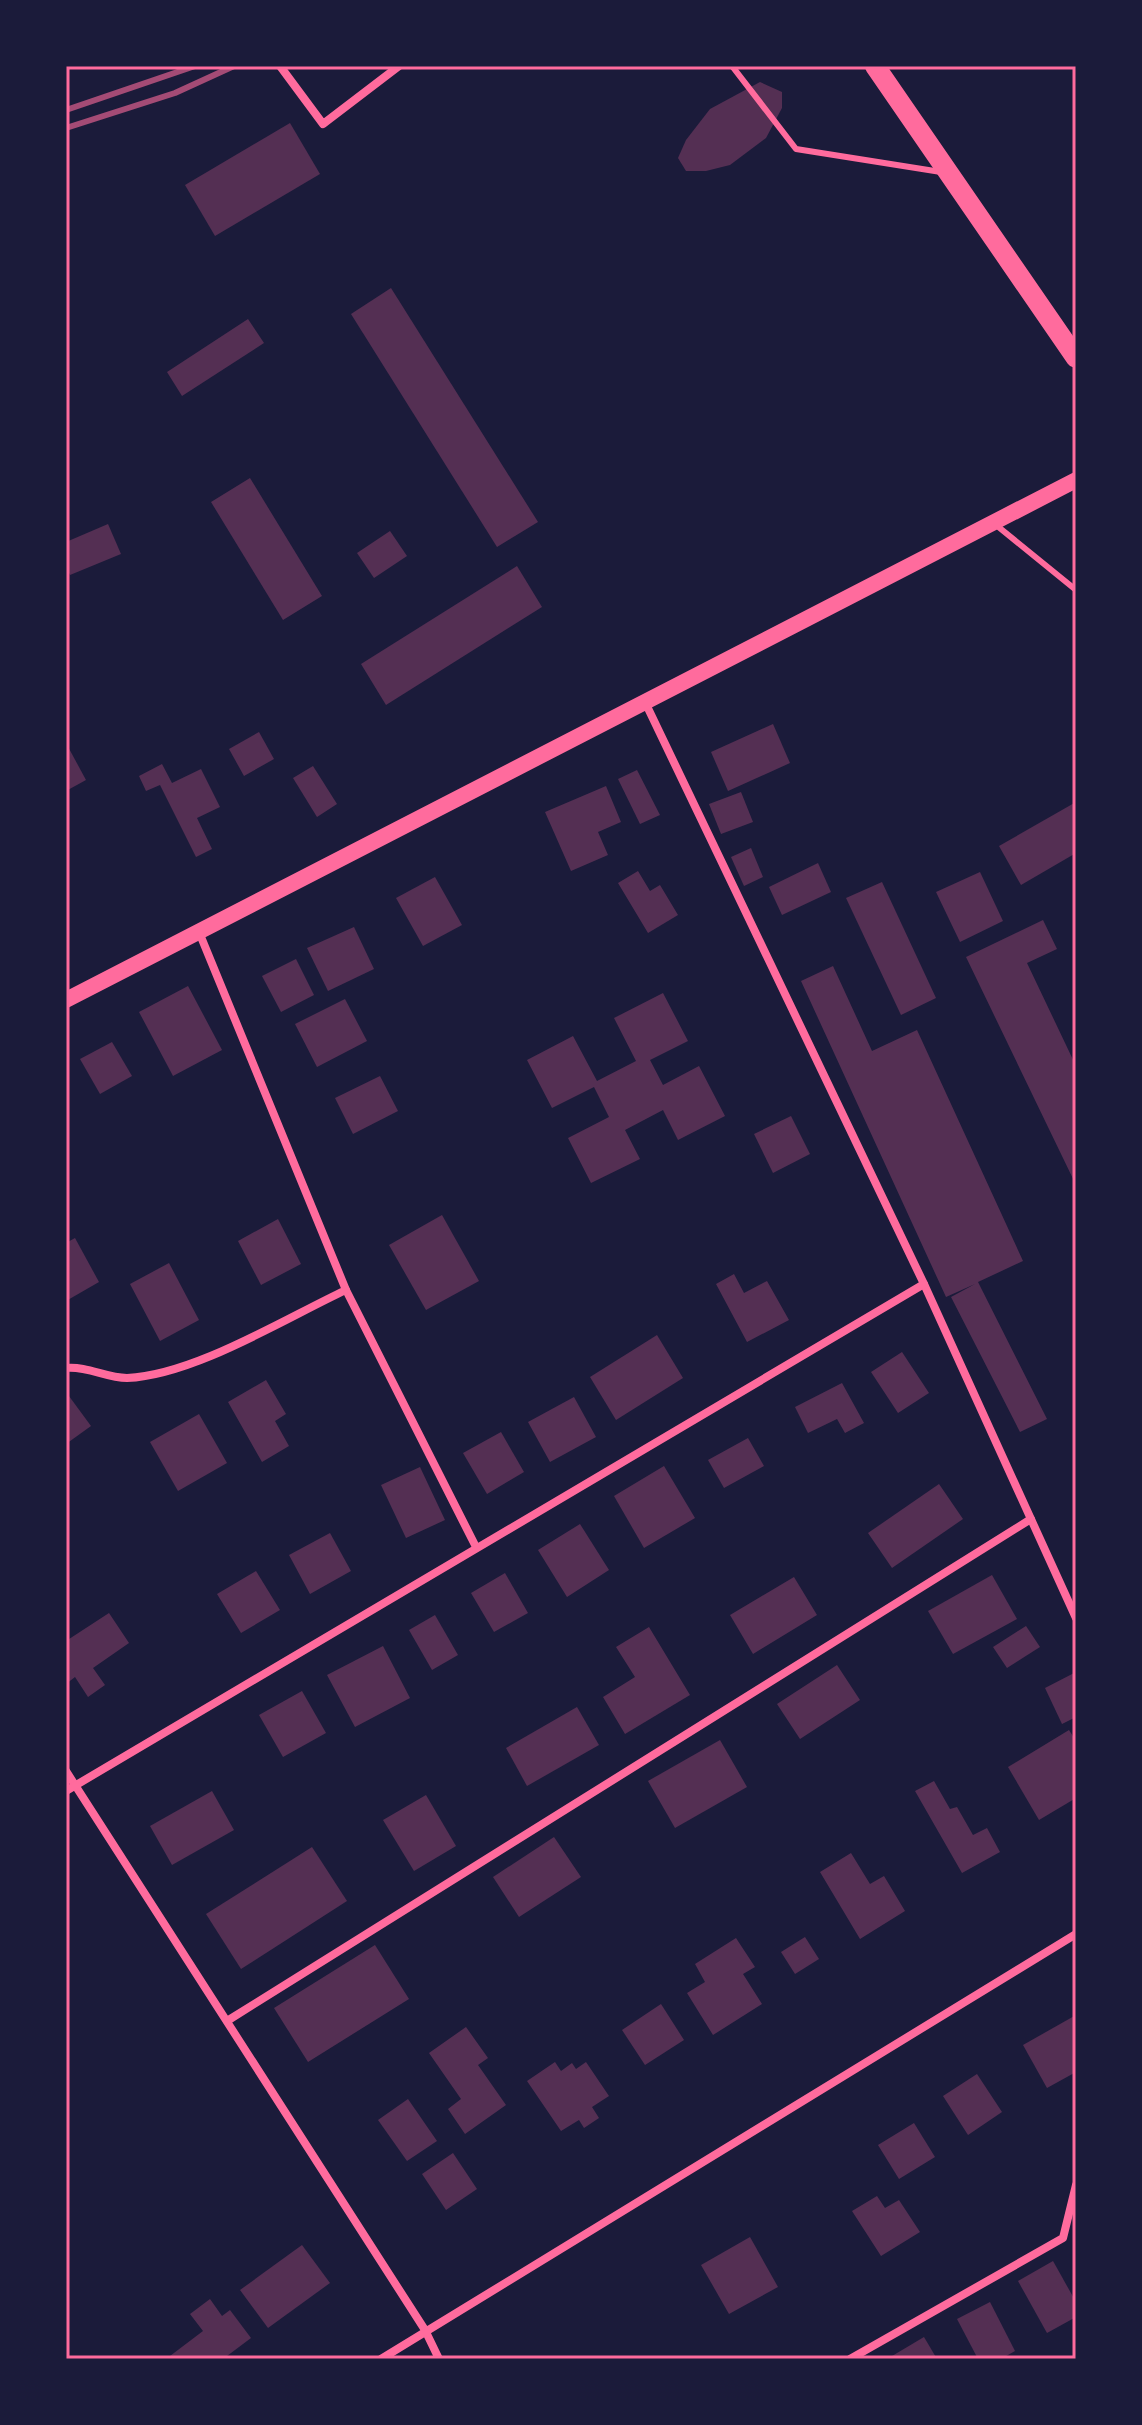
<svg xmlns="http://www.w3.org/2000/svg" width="1142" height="2425" font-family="'Source Sans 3',sans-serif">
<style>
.building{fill:#542f53}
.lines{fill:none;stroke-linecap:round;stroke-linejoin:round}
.service{stroke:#ff6b9d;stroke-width:6}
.minor{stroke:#ff6b9d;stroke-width:8}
.secondary{stroke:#ff6b9d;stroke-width:16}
.primary{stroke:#ff6b9d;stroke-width:20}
.rail{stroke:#a44b75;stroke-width:6}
.neatline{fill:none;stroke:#ff6b9d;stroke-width:3}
</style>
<rect width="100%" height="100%" fill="#1b1b3a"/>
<g class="building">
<polygon points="760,82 782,92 782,108 766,138 730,165 706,171 686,171 678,158 686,140 710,109"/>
<polygon points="290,123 320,174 215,236 185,185"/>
<polygon points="391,288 538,522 497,547 351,314"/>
<polygon points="248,319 264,343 182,396 167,372"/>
<polygon points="250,478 322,596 283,620 211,502"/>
<polygon points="108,524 121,554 70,575 66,566 66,542"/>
<polygon points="390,531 407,556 374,578 357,553"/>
<polygon points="517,566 542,607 386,705 361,664"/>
<polygon points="773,724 790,763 728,791 711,752"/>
<polygon points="259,732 274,759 244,776 229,749"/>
<polygon points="66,743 86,780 66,791"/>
<polygon points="162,764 172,783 201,769 220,807 197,818 212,849 196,857 160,785 146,791 139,776"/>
<polygon points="313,766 337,804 317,817 293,778"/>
<polygon points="637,770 660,815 640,824 618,779"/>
<polygon points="606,786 621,822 598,832 608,855 571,871 545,812"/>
<polygon points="741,792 753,822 721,834 709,804"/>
<polygon points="1076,802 1076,853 1021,885 999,846"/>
<polygon points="751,848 763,877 744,886 731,857"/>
<polygon points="818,863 831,892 782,915 769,887"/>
<polygon points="638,871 650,891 660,885 678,915 648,933 618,883"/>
<polygon points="980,872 1003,921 960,942 936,892"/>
<polygon points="435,877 462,925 423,946 396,898"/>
<polygon points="882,882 936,998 901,1015 846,898"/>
<polygon points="1043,920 1057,949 1027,963 1076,1066 1076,1185 966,957"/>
<polygon points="354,927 374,969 328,991 307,948"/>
<polygon points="296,959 314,995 281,1012 262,976"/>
<polygon points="833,966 872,1051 917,1030 1023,1261 978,1282 1047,1419 1020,1432 951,1297 975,1284 946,1297 801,981"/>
<polygon points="188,986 222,1050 173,1076 139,1012"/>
<polygon points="663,993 688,1041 650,1060 663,1085 699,1066 725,1116 678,1140 663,1110 625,1130 640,1159 591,1183 568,1138 609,1117 594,1087 552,1108 527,1060 573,1036 597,1081 636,1061 614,1018"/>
<polygon points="345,999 367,1041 317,1067 295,1024"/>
<polygon points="112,1042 132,1076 100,1094 80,1059"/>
<polygon points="380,1076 398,1111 353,1134 335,1098"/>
<polygon points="791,1116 810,1154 773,1173 754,1134"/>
<polygon points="442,1215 479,1281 426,1310 389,1245"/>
<polygon points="278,1219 301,1264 261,1285 238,1241"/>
<polygon points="75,1238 99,1282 66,1301 66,1243"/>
<polygon points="169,1263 199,1320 160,1341 130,1284"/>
<polygon points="734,1274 744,1293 767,1281 789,1320 747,1342 716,1284"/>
<polygon points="657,1335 683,1378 616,1420 590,1377"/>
<polygon points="902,1352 929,1393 898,1413 871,1372"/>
<polygon points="266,1380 286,1414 275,1421 289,1446 262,1462 228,1402"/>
<polygon points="842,1383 864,1423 845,1433 837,1419 808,1433 795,1407"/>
<polygon points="66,1392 91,1426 66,1444"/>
<polygon points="574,1397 596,1437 550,1462 528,1422"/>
<polygon points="199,1414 227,1463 178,1491 150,1442"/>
<polygon points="501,1432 524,1472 487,1494 463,1453"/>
<polygon points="748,1438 764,1466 724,1488 708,1460"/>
<polygon points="664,1466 695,1518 644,1548 614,1496"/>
<polygon points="420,1467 445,1520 406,1538 381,1485"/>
<polygon points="939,1484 963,1519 892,1568 868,1533"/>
<polygon points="580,1524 609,1570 567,1597 538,1550"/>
<polygon points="330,1533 351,1571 310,1594 289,1555"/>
<polygon points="256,1571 280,1610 241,1633 217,1594"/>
<polygon points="505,1573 528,1613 494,1632 471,1593"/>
<polygon points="992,1575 1017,1619 953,1654 928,1611"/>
<polygon points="794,1577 817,1615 753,1654 730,1615"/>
<polygon points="109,1613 129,1643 93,1668 105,1685 88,1697 75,1677 66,1684 66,1641"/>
<polygon points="435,1615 458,1655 432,1670 409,1630"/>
<polygon points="1026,1626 1040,1647 1007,1668 993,1647"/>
<polygon points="649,1627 690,1695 625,1734 603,1697 635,1677 616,1647"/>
<polygon points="383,1646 410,1698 355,1727 327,1675"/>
<polygon points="837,1665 860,1700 800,1739 777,1704"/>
<polygon points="1076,1672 1076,1717 1062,1724 1045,1688"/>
<polygon points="302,1691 326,1733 283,1757 259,1715"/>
<polygon points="577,1707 599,1745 527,1786 506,1748"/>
<polygon points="1069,1730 1076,1741 1076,1798 1039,1820 1008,1767"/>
<polygon points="720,1740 747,1787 675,1828 648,1781"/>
<polygon points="934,1781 950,1809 957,1807 973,1835 987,1828 1000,1852 962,1873 915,1791"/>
<polygon points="212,1791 234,1830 172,1865 150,1826"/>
<polygon points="426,1795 456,1846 414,1871 383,1820"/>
<polygon points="554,1837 581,1877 519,1917 493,1877"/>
<polygon points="312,1847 347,1901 241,1969 206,1914"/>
<polygon points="851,1853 870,1884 884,1876 905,1911 860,1939 820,1872"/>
<polygon points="805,1937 819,1959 795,1974 781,1952"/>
<polygon points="736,1938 755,1967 743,1974 762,2004 713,2035 687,1993 705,1982 695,1964"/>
<polygon points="375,1945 409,1999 308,2062 274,2008"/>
<polygon points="661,2004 684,2040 645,2065 622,2030"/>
<polygon points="1076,2015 1076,2072 1047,2088 1023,2045"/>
<polygon points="466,2027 488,2058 478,2065 506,2105 465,2134 448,2109 461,2099 429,2053"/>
<polygon points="555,2062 561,2071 572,2063 576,2069 586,2062 609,2096 592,2107 599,2118 584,2128 579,2120 561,2131 527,2081"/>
<polygon points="977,2074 1002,2112 968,2135 943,2096"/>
<polygon points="408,2099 437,2141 407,2161 378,2120"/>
<polygon points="914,2123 935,2157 899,2179 878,2145"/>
<polygon points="453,2153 477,2189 446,2210 422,2174"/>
<polygon points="877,2196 885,2208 899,2200 920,2232 881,2256 852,2211"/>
<polygon points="750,2237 778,2287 729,2314 701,2265"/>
<polygon points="302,2245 330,2283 268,2328 240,2290"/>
<polygon points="1053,2261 1076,2302 1076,2317 1047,2333 1018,2281"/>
<polygon points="210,2299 222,2316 230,2310 251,2338 223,2359 173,2359 170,2356 203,2331 190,2314"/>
<polygon points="990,2302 1015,2351 1001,2359 978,2359 957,2319"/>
<polygon points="924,2337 937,2359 887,2359"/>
</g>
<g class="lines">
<g class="service">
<polyline points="732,66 796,149 941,172"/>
<polyline points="996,525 1076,590"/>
</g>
<g class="minor">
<polyline points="280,66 323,124 399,66"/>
<polyline points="645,702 924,1284 1076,1618"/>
<polyline points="346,1290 476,1547"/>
<path d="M66,1368C88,1366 106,1378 127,1378C194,1375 284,1319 346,1290L199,932"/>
<polyline points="66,1771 425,2330 439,2359"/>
<polyline points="66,1791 924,1284"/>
<polyline points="227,2021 1031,1519"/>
<polyline points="381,2359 1076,1934"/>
<polyline points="850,2359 1063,2238 1076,2185"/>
</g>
<polyline class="secondary" points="66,1000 1076,480"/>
<polyline class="primary" points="875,66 1076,358"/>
<g class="rail">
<polyline points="66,110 195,66"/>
<polyline points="66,128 175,93 234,66"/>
</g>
</g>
<rect width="1142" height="2425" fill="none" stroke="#1b1b3a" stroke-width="136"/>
<rect x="68" y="68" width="1006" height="2289" class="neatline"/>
</svg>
